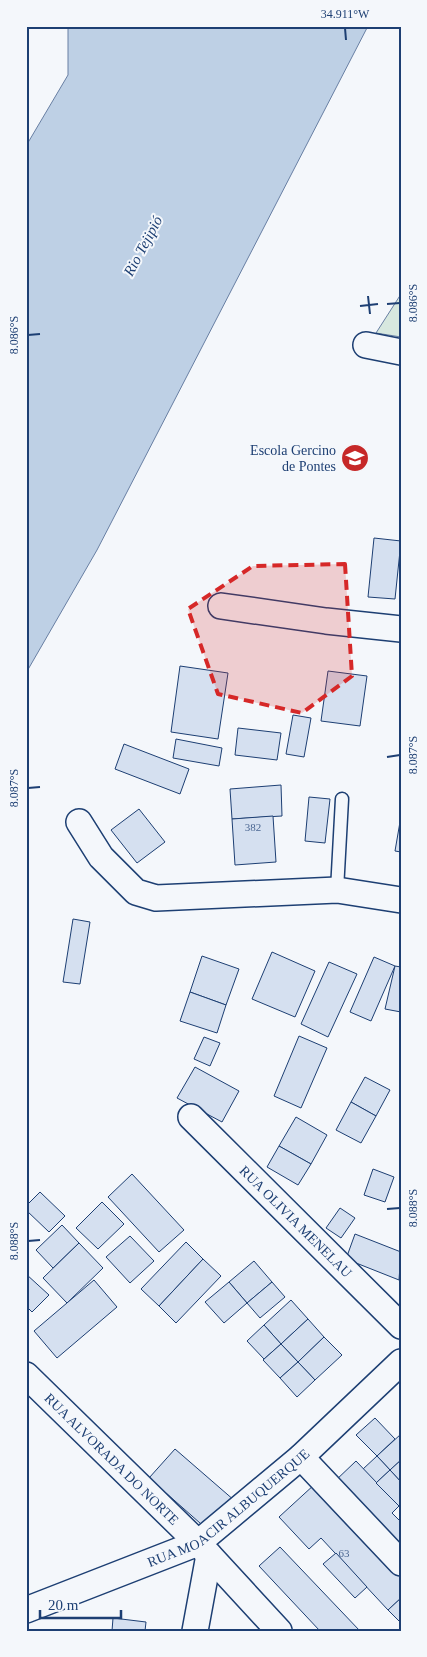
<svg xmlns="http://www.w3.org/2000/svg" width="427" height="1657" font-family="Georgia,serif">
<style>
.green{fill:#d7e8df;stroke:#687fa3}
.water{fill:#bed0e5;stroke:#687fa3}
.building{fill:#d5e0f0;stroke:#1d3f73}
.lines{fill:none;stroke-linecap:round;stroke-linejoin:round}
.service-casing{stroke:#1d3f73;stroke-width:15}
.minor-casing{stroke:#1d3f73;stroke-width:28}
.service{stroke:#f4f7fb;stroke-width:12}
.minor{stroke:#f4f7fb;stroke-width:25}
.marked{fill:#d62828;fill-opacity:0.2;stroke:#d62828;stroke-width:4;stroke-dasharray:10 6;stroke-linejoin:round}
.ticks{fill:none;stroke:#1d3f73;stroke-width:2}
.labels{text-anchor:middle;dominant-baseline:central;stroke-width:4;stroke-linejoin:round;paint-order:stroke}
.number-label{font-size:11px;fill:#4b6792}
.poi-label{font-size:14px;fill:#1d3f73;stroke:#f4f7fb;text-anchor:end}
.street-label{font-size:14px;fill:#1d3f73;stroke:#f4f7fb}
.water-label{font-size:15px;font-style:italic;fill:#1d3f73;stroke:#f4f7fb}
.neatline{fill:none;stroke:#1d3f73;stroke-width:2}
.ticks-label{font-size:12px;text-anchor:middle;fill:#1d3f73}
</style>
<rect width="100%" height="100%" fill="#f4f7fb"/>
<polygon class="green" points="401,294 401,337 376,333"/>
<polygon class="water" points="68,26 368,26 97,550 26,673 26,146 68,75"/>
<g class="building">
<polygon points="374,538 401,541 395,599 368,597"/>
<polygon points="180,666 228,673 218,739 171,732"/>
<polygon points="328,671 367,676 360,726 321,721"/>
<polygon points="293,715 311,718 304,757 286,754"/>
<polygon points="238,728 281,733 277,760 235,755"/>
<polygon points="176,739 222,748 219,766 173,758"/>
<polygon points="124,744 189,769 180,794 115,769"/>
<polygon points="281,785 282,816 232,819 230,789"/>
<polygon points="309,797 330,799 325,843 305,841"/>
<polygon points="139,809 165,842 137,863 111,830"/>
<polygon points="273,816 276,862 235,865 232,819"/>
<polygon points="401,816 401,852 395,851"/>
<polygon points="73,919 90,922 80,984 63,982"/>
<polygon points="272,952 315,971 295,1017 252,999"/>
<polygon points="202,956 239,969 226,1005 190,992"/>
<polygon points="374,957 395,966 371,1021 350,1012"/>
<polygon points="329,962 357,974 328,1037 301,1024"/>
<polygon points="395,966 401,967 401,1012 385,1009"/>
<polygon points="190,992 226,1005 217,1033 180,1021"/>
<polygon points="299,1036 327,1048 301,1108 274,1096"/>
<polygon points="204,1037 220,1043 210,1066 194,1059"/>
<polygon points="195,1067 239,1091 222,1122 177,1098"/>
<polygon points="365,1077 390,1090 376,1116 351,1102"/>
<polygon points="351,1102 376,1116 361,1143 336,1130"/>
<polygon points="296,1117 327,1135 311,1164 279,1146"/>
<polygon points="279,1146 311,1164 298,1185 267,1167"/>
<polygon points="373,1169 394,1177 385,1202 364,1195"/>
<polygon points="132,1174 184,1230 159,1252 108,1197"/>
<polygon points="40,1192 65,1216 49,1232 26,1210 26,1206"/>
<polygon points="102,1202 124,1224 98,1249 76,1228"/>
<polygon points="340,1208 355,1218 341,1238 326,1228"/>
<polygon points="62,1225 79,1243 53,1268 36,1250"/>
<polygon points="355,1234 401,1252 399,1280 346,1259"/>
<polygon points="130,1236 154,1261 130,1283 106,1257"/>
<polygon points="186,1242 203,1259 159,1306 141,1289"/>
<polygon points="79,1243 103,1268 67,1303 43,1278"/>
<polygon points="203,1259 221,1276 176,1323 159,1306"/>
<polygon points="254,1261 272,1282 247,1303 229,1282"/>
<polygon points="26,1274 49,1295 32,1312 26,1306"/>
<polygon points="94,1280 117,1307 57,1358 34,1331"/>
<polygon points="229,1282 247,1303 224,1323 205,1302"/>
<polygon points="272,1282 285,1297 260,1318 247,1303"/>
<polygon points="291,1300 308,1319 281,1344 264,1325"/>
<polygon points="308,1319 324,1337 298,1362 281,1344"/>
<polygon points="264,1325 281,1344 264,1359 247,1341"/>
<polygon points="324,1337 342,1355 315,1380 298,1362"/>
<polygon points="281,1344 298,1362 280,1378 263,1360"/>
<polygon points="298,1362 315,1380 297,1397 280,1378"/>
<polygon points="375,1418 395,1439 377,1456 356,1435"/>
<polygon points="401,1434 401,1460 390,1470 377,1456"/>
<polygon points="175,1449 235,1501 209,1531 149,1478"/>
<polygon points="377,1456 390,1470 376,1483 363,1469"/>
<polygon points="401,1460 401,1482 390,1470"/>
<polygon points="356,1461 399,1506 392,1513 401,1522 401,1552 334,1482"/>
<polygon points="390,1470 401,1482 401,1508 376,1483"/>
<polygon points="315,1484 401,1576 401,1598 388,1610 321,1538 309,1549 279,1517"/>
<polygon points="280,1547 360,1631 320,1631 259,1566"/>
<polygon points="336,1553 367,1587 355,1598 323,1564"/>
<polygon points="401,1598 401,1623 388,1610"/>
<polygon points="113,1618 146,1622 145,1631 112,1631"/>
</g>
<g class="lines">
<g class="service-casing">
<polyline id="service" points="337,890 342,799"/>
</g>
<g class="minor-casing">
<g id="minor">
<polyline points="366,345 401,352"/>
<polyline points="221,606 326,621 401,629"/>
<polyline points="79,822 101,857 136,892 156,898 337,890 401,900"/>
<path id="s1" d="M191,1117L401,1326"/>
<path id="s2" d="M26,1375L198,1543L279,1631"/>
<polyline points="301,1457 401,1563"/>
<path id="s3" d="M26,1610L198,1543L301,1457L401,1362"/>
<polyline points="195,1631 209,1555"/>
</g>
</g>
<use href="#service" class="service"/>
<use href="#minor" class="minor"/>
</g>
<path class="marked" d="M345,564L352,676L302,713L218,694L188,609L253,566Z"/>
<path class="ticks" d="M345,28L346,40M368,296L370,314M387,304L400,303M360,306L378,304M28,335L40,334M387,757L400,755M28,788L40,787M387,1209L400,1208M28,1241L40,1240"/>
<defs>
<g id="school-disc" transform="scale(1.4375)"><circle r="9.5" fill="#c62828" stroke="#f4f7fb"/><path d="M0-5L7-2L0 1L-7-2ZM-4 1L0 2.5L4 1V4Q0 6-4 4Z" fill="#fff"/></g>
</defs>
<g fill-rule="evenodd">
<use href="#school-disc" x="355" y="458"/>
</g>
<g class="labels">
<g class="number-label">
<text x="253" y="827">382</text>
<text x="344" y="1553">63</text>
</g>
<g class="poi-label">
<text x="336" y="450">Escola Gercino<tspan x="336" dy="16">de Pontes</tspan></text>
</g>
<g class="street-label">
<text stroke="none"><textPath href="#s1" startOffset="148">RUA OLIVIA MENELAU</textPath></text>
<text stroke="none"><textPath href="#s2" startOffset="120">RUA ALVORADA DO NORTE</textPath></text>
<text stroke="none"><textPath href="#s3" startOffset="229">RUA MOACIR ALBUQUERQUE</textPath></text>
</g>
<g class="water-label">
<text transform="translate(143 246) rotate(-62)">Rio Tejipió</text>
</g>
</g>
<rect width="427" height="1657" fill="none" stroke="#f4f7fb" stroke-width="55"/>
<path d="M40 1610v8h81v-8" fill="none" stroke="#1d3f73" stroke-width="2.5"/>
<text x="48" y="1610" font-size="15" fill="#1d3f73" stroke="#f4f7fb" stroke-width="4" paint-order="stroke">20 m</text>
<rect x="28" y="28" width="372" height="1602" class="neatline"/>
<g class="ticks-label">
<text x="345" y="18">34.911°W</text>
<text transform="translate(413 303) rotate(-90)" y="4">8.086°S</text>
<text transform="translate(14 335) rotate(-90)" y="4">8.086°S</text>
<text transform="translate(413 755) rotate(-90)" y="4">8.087°S</text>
<text transform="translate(14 788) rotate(-90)" y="4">8.087°S</text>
<text transform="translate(413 1208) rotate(-90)" y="4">8.088°S</text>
<text transform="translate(14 1241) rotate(-90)" y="4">8.088°S</text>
</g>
</svg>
